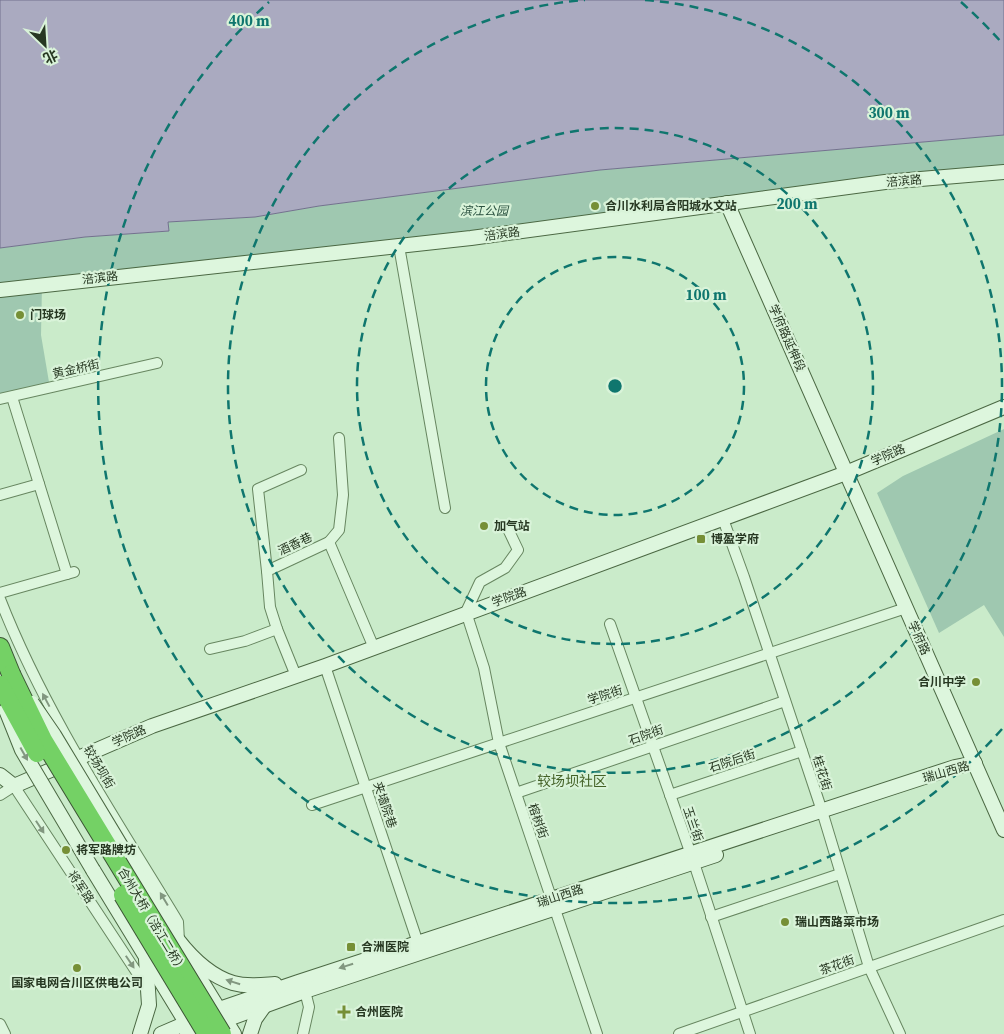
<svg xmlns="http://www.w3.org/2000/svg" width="1004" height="1034" font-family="'Source Serif 4','Noto Sans SC',serif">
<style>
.green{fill:#9fc8b0}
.water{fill:#aaaac0;stroke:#73718e}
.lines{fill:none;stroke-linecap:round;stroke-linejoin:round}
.street-casing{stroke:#678660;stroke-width:12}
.secondary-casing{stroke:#4b6843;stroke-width:16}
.highway-casing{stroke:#3b5534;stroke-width:20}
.street{stroke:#ddf6dd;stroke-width:10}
.secondary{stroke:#ddf6dd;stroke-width:14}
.highway{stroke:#74d165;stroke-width:18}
.secondary-bridge-casing{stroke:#4b6843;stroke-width:16;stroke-linecap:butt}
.highway-bridge-casing{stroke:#3b5534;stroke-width:20;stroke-linecap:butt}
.secondary-bridge{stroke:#ddf6dd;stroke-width:14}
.highway-bridge{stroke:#74d165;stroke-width:18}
.oneway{fill:#829780}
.ring{fill:none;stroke:#0f766e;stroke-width:2.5;stroke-dasharray:9 6}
.poi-dot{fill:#768f36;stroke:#d9f3d9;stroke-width:2}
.labels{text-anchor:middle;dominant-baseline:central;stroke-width:4.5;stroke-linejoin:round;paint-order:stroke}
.street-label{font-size:12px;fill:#273822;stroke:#d9f3d9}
.poi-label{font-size:12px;font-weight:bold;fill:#273822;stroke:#d9f3d9;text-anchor:start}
.park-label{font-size:12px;font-style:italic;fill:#2b5240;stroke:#d9f3d9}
.neighbourhood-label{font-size:14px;fill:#436126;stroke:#d9f3d9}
.centre{fill:#0f766e;stroke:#d9f3d9;stroke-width:2.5}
.ring-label{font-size:15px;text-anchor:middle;font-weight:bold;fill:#0f766e;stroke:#d9f3d9;stroke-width:4.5;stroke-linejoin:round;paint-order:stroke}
</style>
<rect width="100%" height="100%" fill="#caebca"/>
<g class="green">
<polygon points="1004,135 1004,172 42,285 41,335 50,388 0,399 0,248 85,237 168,231 167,222 255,217 319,206 600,170"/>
<polygon points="1004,429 1004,637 984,605 939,633 877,493 903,476"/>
</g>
<polygon class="water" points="0,0 1004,0 1004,135 600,170 319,206 255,217 168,222 169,231 85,237 0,248"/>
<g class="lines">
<g class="street-casing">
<g id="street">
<polyline points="399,246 445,508"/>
<polyline points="12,397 67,574"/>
<polyline points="0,399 157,363"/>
<polyline points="0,495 39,484"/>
<polyline points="723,519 744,577 822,811 869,967 900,1034"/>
<polyline points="508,529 518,550 505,568 480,582 466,612 484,668 499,743 597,1034"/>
<polyline points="329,542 339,530 343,495 339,438"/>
<polyline points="267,571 258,489 301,470"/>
<polyline points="0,593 74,572"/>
<path d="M0,599C45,714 114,816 178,922L179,941"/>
<polyline points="610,624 694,863 750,1034"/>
<polyline points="210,649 245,641 277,629"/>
<polyline points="325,666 420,949"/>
<polyline points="296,676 277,629 270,607 267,571 329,542 374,648"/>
<polyline points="516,793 785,701"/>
<polyline points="0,795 14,786 147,988"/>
<polyline points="670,795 802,751"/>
<polyline points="312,805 906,608"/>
<polyline points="711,917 840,874"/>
<polyline points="0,1024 5,1034"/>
<polyline points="303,1034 309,1007 305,991"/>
<polyline points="679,1034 1004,920"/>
</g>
</g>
<g class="secondary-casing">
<g id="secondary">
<polyline points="727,203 1004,830"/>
<polyline points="0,290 471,238 885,182 1004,172"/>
<polyline points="0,775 14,786 152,726 325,666 846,473 1004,407"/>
<path d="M124,851C150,895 181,967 233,983C247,987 261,985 275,984"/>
<polyline points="93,870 190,1029"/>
<polyline points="186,956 234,1034"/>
<polyline points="140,1034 149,1005 146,959"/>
<polyline points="161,1034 219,1009 298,982 955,767 975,763"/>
<polyline points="187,1034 305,991 716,855"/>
<polyline points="250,1034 255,1019 265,1005"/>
</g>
</g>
<g class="highway-casing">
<polyline id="highway" points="0,647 11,674"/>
</g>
<use href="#street" class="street"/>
<use href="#secondary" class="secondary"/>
<use href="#highway" class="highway"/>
<g class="secondary-bridge-casing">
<g id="secondary-bridge">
<polyline points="32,703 54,735 124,851"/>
<polyline points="6,710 22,750 93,870"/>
</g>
</g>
<g class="highway-bridge-casing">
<g id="highway-bridge">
<polyline points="11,674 43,740 222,1034"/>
<polyline points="0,685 37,753"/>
<polyline points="123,895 207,1034"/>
</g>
</g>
<use href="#secondary-bridge" class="secondary-bridge"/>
<use href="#highway-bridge" class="highway-bridge"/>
</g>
<defs><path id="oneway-solid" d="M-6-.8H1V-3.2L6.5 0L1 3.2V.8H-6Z" transform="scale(1.25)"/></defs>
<g class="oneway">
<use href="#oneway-solid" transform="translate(46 700) rotate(-118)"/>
<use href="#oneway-solid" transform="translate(24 754) rotate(61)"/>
<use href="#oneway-solid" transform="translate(40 827) rotate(57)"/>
<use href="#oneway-solid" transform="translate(164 899) rotate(-121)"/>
<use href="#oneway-solid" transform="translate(130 962) rotate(56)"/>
<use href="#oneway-solid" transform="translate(346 966) rotate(162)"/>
<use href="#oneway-solid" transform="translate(233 982) rotate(-162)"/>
</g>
<g class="ring">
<circle cx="615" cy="386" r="129"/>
<circle cx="615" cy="386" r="258"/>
<path d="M645 0A387 387 0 1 1 585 0"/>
<path d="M1002 729A517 517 0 1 1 269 2M961 2A517 517 0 0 1 1002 43"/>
</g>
<g class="poi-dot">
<circle cx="595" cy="206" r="5"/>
<circle cx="20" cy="315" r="5"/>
<circle cx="484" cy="526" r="5"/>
<rect x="696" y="534" width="10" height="10" rx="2.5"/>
<circle cx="976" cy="682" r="5"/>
<circle cx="66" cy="850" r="5"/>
<circle cx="785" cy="922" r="5"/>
<rect x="346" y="942" width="10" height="10" rx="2.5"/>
<circle cx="77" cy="968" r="5"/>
<path d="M341.5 1004.5h5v5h5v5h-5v5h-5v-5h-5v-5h5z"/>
</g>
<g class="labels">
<g class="street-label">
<text transform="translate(904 181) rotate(-5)">涪滨路</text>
<text transform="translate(502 234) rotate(-8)">涪滨路</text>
<text transform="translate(100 278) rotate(-6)">涪滨路</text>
<text transform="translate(787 338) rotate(66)">学府路延伸段</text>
<text transform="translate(76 369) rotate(-13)">黄金桥街</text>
<text transform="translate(888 455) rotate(-23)">学院路</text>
<text transform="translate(295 544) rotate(-25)">酒香巷</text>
<text transform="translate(509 597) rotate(-19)">学院路</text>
<text transform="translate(919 638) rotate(66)">学府路</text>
<text transform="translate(605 695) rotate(-18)">学院街</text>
<text transform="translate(646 735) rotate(-19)">石院街</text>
<text transform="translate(129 736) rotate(-24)">学院路</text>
<text transform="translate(732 761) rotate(-18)">石院后街</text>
<text transform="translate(99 767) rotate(59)">较场坝街</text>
<text transform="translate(946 772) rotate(-16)">瑞山西路</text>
<text transform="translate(822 773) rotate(72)">桂花街</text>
<text transform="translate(385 805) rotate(71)">夹墙院巷</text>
<text transform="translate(538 821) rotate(71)">榕树街</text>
<text transform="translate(693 824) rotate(71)">玉兰街</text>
<text transform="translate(81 887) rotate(56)">将军路</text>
<text transform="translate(560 896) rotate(-18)">瑞山西路</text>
<text transform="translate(152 920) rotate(59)">合州大桥（涪江二桥）</text>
<text transform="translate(837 965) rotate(-19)">茶花街</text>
</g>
<g class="poi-label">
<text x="605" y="206">合川水利局合阳城水文站</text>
<text x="30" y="315">门球场</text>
<text x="494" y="526">加气站</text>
<text x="711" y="539">博盈学府</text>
<text x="966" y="682" text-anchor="end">合川中学</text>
<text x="76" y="850">将军路牌坊</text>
<text x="795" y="922">瑞山西路菜市场</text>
<text x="361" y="947">合洲医院</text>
<text x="77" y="983" text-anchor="middle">国家电网合川区供电公司</text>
<text x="355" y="1012">合州医院</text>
</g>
<g class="park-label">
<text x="484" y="211">滨江公园</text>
</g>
<g class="neighbourhood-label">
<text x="572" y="781">较场坝社区</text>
</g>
</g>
<circle cx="615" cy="386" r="8" class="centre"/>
<g class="ring-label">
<text x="249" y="26">400 m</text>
<text x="889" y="118">300 m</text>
<text x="797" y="209">200 m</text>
<text x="706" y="300">100 m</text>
</g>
<g transform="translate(45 45) rotate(155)" stroke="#d9f3d9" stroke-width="4" paint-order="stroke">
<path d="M0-4L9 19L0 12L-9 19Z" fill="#273822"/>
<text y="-8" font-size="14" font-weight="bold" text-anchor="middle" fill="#273822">北</text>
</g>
</svg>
